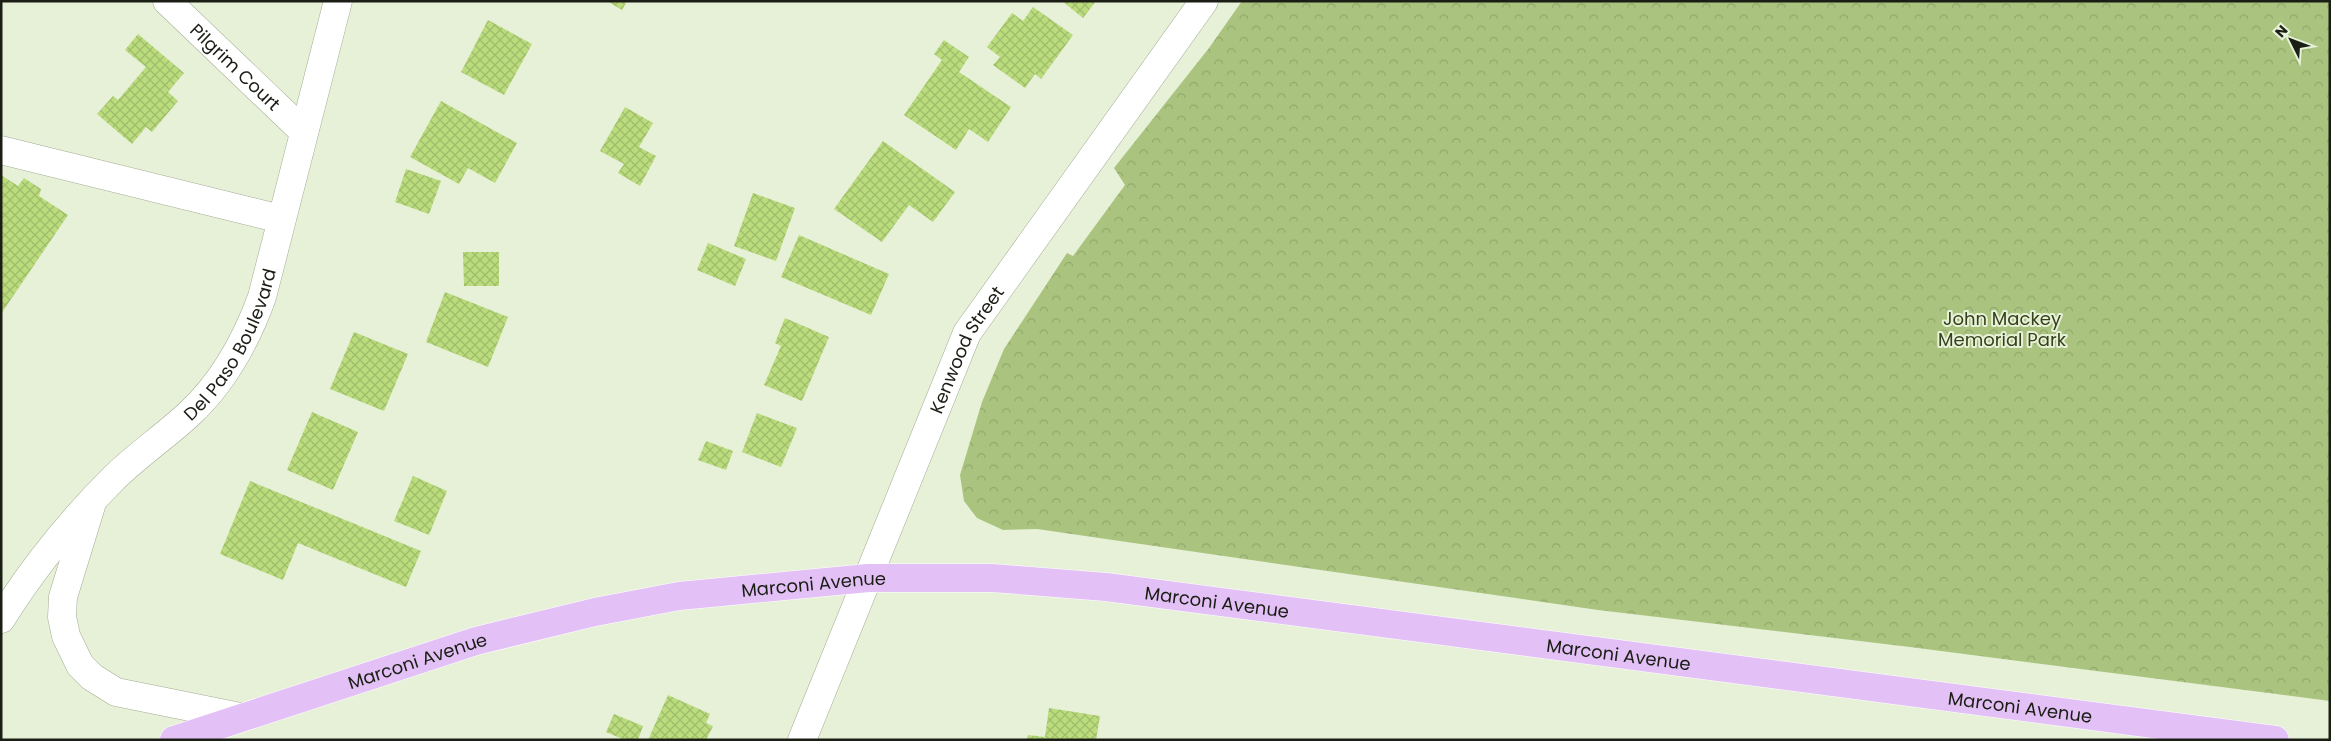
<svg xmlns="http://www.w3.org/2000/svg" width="2331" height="741" font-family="Poppins,sans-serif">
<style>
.park{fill:url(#park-crowns)}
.building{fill:url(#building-cross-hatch)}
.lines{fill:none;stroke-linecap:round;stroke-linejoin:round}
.minor-casing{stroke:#a2ac94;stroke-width:29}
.major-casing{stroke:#fff;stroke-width:29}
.minor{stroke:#fff;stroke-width:28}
.major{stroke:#e3c1f7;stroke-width:28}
.labels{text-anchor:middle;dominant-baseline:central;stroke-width:4;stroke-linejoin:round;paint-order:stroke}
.street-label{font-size:18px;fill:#1b1e15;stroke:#e7f1d8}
.park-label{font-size:18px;fill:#34411a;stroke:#e7f1d8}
</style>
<defs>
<pattern id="park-crowns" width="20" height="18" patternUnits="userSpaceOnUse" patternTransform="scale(1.25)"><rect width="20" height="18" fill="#aac47f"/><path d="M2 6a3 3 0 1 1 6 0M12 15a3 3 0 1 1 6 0" fill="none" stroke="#92a86d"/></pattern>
<pattern id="building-cross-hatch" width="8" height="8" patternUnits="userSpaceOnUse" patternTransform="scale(1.25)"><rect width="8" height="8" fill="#badc7d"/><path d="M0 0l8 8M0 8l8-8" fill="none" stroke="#9fbc6b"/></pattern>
</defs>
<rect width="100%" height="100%" fill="#e7f1d8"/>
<polygon class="park" points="1242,1 2330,1 2330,701 1910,647 1598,610 1037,529 1003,530 977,518 964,501 960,475 982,402 1004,349 1067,253 1073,256 1125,185 1114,168 1209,48"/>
<g class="building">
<polygon points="607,1 627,1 622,10"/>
<polygon points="1062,1 1096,1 1083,18"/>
<polygon points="1033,7 1073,35 1041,79 1035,74 1025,88 993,65 1000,57 987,47 1012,13 1023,21"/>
<polygon points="488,20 532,44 504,95 461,72"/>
<polygon points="138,34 184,73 168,92 178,101 152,132 146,127 132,144 97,114 113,96 118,100 146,67 125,50"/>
<polygon points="944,40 969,57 959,72 1011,107 988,142 969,129 956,150 904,115 942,60 934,54"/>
<polygon points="441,101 517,143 495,183 468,168 459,184 410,157"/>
<polygon points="625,107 653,123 639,147 656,156 640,186 618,173 624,164 600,151"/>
<polygon points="883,141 955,192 933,222 909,205 882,242 834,209"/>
<polygon points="406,169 441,181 429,214 395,202"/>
<polygon points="1,175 18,186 24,178 41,189 39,196 68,215 1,314"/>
<polygon points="753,193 795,208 776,261 734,246"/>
<polygon points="799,235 889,274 871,315 781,277"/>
<polygon points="708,243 746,259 735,286 697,270"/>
<polygon points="463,252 499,252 499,286 464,286"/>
<polygon points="445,292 508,317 488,367 426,342"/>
<polygon points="785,318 829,337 802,401 764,385 781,346 775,343"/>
<polygon points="354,332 408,354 384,411 330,389"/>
<polygon points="312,412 358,432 333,490 287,470"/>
<polygon points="757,413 797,428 781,467 742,452"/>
<polygon points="706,441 733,451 726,470 698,460"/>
<polygon points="413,476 447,491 429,535 394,521"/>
<polygon points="250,481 421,551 406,587 298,543 283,580 220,554"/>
<polygon points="668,695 710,714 706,723 713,726 706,740 648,740"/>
<polygon points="1049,708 1100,716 1096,740 1027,740 1028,735 1045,737"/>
<polygon points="614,714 643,726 638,740 625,740 606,732"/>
</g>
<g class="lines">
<g class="minor-casing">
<g id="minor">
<path id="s1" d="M167,1L304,132"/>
<polyline points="1,150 281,219"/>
<polyline points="91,506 63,597 62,617 66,636 80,665 92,677 116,692 240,717"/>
<path id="s2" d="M1,619C33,568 70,522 113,479C136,456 164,437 188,415C223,383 246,341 262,297L338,1"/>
<path id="s3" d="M802,740L967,333L1204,1"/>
</g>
</g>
<g class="major-casing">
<g id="major">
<path id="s4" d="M174,740L476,641L595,612L679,596L868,578H992L1106,587L2275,740"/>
</g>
</g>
<use href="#minor" class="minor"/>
<use href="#major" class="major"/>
</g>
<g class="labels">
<g class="street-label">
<text stroke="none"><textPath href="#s1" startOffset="95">Pilgrim Court</textPath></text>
<text stroke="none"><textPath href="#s2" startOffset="362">Del Paso Boulevard</textPath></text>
<text stroke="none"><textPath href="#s3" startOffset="424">Kenwood Street</textPath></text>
<text stroke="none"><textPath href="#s4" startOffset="661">Marconi Avenue</textPath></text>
<text stroke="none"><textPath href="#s4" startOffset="1066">Marconi Avenue</textPath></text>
<text stroke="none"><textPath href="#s4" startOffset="1471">Marconi Avenue</textPath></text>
<text stroke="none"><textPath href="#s4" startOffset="256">Marconi Avenue</textPath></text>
<text stroke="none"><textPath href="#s4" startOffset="1876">Marconi Avenue</textPath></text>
</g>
<g class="park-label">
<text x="2002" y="318">John Mackey<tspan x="2002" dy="21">Memorial Park</tspan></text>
</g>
</g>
<rect width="2331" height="741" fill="none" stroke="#1b1e15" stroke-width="5"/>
<g transform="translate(2291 40) rotate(312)" stroke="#e7f1d8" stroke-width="4" paint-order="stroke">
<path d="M0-4L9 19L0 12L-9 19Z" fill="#1b1e15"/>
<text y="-8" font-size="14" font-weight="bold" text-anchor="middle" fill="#1b1e15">N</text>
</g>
</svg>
